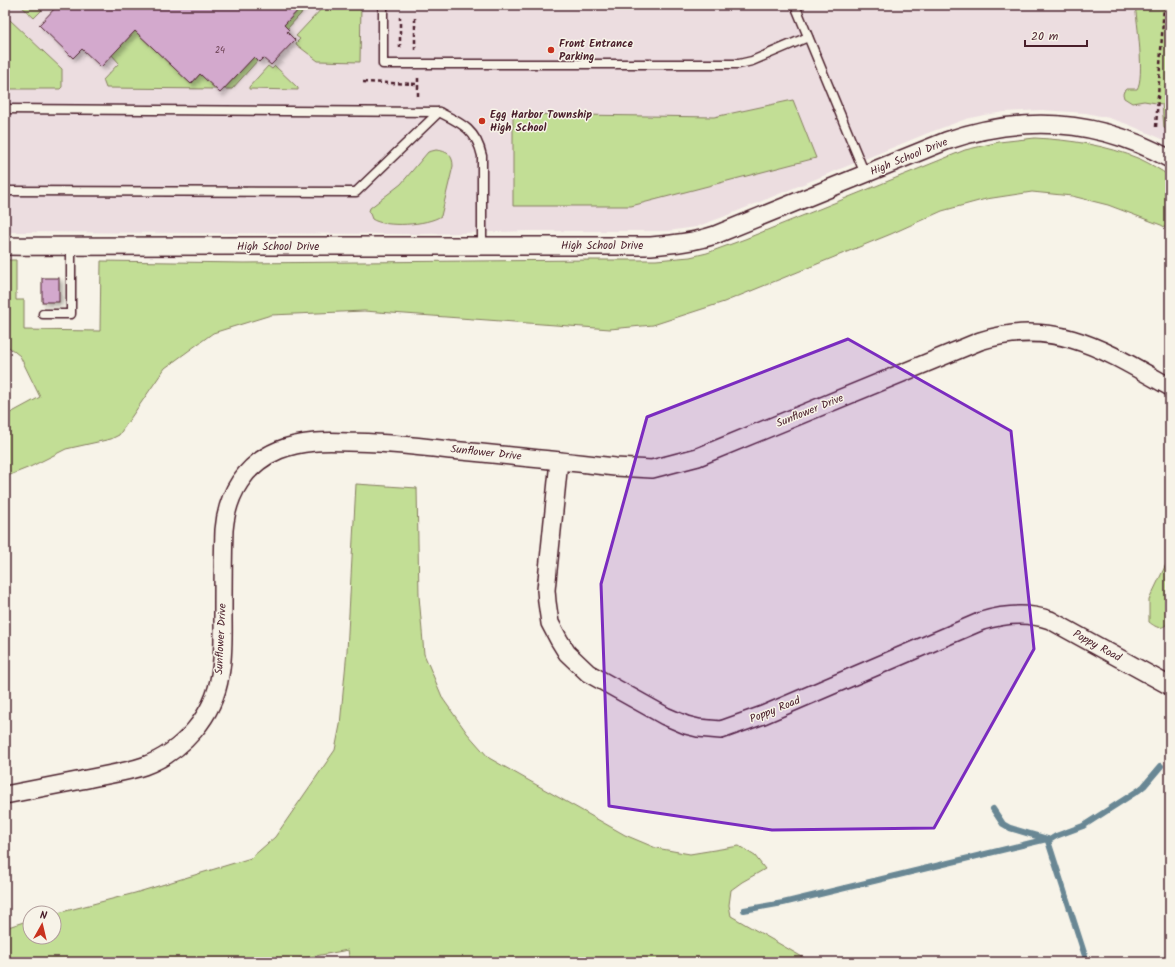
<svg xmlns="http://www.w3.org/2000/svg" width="1175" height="967" font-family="Kalam,sans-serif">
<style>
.built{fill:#ecdde0}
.green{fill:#c2de95;stroke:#867e60}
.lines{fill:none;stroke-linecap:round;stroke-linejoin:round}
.stream{stroke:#698794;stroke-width:6}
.building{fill:#d3a9cd;stroke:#4a1f2b;filter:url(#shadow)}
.service-casing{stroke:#4a1f2b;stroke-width:11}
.minor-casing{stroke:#4a1f2b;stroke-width:20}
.path{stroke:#4a1f2b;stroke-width:2.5;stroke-dasharray:4 3;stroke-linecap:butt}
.service{stroke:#f7f3e8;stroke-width:8}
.minor{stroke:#f7f3e8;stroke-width:17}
.marked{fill:#7b2cbf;fill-opacity:0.2;stroke:#7b2cbf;stroke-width:3;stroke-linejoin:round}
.poi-dot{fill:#c8321e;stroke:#f7f3e8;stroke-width:1.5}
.labels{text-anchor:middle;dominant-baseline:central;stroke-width:3;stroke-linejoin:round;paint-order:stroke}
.number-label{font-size:9px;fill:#6c4254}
.poi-label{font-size:11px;font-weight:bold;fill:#4a1f2b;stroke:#f7f3e8;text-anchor:start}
.street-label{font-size:11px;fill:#4a1f2b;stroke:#f7f3e8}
</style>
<defs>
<filter id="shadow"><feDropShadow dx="3.5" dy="3.5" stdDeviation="2" flood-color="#0004"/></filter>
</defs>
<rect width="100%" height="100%" fill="#f7f3e8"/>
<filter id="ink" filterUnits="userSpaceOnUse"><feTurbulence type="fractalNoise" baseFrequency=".025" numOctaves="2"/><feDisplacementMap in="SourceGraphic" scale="8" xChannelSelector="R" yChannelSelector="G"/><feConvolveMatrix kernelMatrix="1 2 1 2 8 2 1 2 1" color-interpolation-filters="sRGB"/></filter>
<g filter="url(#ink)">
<polygon class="built" points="5,5 1170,5 1170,94 1167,141 1127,124 1109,118 1086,113 1042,110 1005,112 984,115 966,119 928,133 723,217 696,227 668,231 531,231 423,234 5,232"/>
<g class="green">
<polygon points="20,5 47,5 34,18"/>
<polygon points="303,5 309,5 287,29 284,25"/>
<polygon points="325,5 361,5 360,62 318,61 297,45 296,43 300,39 296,36"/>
<path d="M1135,5H1170V131L1164,128L1162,104L1144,101L1132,103L1124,98L1123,94L1124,91L1127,89H1137C1145,78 1137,21 1135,5Z"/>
<polygon points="5,17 10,20 62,69 62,87 60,89 5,89"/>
<polygon points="135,31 191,84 200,74 216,89 106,88 103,80 119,63 112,55"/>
<polygon points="254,57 258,60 232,89 224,89"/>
<polygon points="268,66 272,69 275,66 298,88 298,90 249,89 249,87"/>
<polygon points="793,100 816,158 631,206 513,206 513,114 714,117"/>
<path d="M1035,138C1071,140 1106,145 1140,159C1151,164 1160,170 1170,176V230L1161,225L1108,205L1072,196L1032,192L986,199L942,211L891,234L724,302L653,325L610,329L364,311L271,315L213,333L165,368L119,435L111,439L66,449L30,467L5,477V416L40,397L20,356L5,344V260H16V300H24V330L100,331L101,261L244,263L592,260H656L690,257L707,253L745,239L965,150L999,142Z"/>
<path d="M436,150C447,151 453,155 453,166L441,216C428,225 385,228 372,219L369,211L370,208L401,184L428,152Z"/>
<polygon points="356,484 417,488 419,596 424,654 443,699 467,733 489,758 625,835 656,848 690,854 739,846 755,856 765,869 742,882 731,890 729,905 731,916 811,962 350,962 348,950 283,962 5,962 5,928 30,920 30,937 54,937 54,914 135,893 251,858 275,837 335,750 340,725 347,651"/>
<path d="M1170,556V621C1162,630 1158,629 1149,622V600Z"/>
</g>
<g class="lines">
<g class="stream">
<polyline points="993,809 1003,824 1010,828 1047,839 1048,841 1087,962"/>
<polyline points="1048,841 1056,836 1083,826 1139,790 1144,786 1161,766"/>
<polyline points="744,910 783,903 1047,839"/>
</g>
</g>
<g class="building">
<polygon points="58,5 303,5 284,25 289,30 287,32 295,40 271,65 263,58 259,62 254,57 220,93 200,74 191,84 135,31 101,67 82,49 73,58 39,25"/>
<rect x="42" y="278" width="17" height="24"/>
</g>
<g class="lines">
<g class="service-casing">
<g id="service">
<polyline points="383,5 383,64 739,64 752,61 808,37"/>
<polyline points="795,5 865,174"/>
<path d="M5,109L439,112C461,123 476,129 482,156V247"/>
<polyline points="5,191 356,192 439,112"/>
<polyline points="43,314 71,314 71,247"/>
</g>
</g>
<g class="minor-casing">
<g id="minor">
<path d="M5,246C220,248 435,247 651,246C673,244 694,242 715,235L946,141C1024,114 1098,119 1170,159"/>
<path d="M559,461L546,590L547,602L550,623L559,640L567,653L588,673L665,716L686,725L698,728L721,730L763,715L982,621C1005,614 1027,612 1050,620L1170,686"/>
<path d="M5,795C31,790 56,785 82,780C103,775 124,773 144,766C182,752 214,716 220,675C224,655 223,635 223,615C223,586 223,558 224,530C227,494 245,464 279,450C302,441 324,441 348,442C382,442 416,446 450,450C505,455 560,461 615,467L652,469L698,457L980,341C1056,317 1106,351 1170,387"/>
</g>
</g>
<g class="path">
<polyline points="415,18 415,50"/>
<polyline points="400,48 400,17"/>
<polyline points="418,78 418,96"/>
<polyline points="363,82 418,84"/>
<polyline points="1156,127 1164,5"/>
</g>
<use href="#service" class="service"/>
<use href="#minor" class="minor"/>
</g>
</g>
<path class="marked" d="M848,339L1011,431L1034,649L934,828L772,830L609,806L601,584L647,417Z"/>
<g class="poi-dot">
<circle cx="551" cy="50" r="4"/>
<circle cx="482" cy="121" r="4"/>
</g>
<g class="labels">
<g class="number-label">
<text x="220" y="50">24</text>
</g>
<g class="poi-label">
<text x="559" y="44">Front Entrance<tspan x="559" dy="13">Parking</tspan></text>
<text x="490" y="115">Egg Harbor Township<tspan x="490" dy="13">High School</tspan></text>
</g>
<g class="street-label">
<text transform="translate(909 157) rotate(-22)">High School Drive</text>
<text x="602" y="246">High School Drive</text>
<text x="278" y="247">High School Drive</text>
<text transform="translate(810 411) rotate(-22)">Sunflower Drive</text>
<text transform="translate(486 453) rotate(6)">Sunflower Drive</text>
<text transform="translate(221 639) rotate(-87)">Sunflower Drive</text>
<text transform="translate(1097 646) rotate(29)">Poppy Road</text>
<text transform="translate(775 710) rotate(-22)">Poppy Road</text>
</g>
</g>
<rect width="1175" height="967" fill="none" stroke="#f7f3e8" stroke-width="20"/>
<rect x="10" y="10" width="1155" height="947" fill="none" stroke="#4a1f2b" stroke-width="1.5" filter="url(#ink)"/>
<g transform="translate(42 925) rotate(8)"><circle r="19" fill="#f7f3e8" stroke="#b29e9c"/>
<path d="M0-3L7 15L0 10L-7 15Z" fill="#c8321e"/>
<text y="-6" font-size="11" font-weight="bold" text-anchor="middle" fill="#4a1f2b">N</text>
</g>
<path d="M1025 40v6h62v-6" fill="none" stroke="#4a1f2b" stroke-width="2"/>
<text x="1031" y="40" font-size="12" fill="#4a1f2b" stroke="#f7f3e8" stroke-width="3" paint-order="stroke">20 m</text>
</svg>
